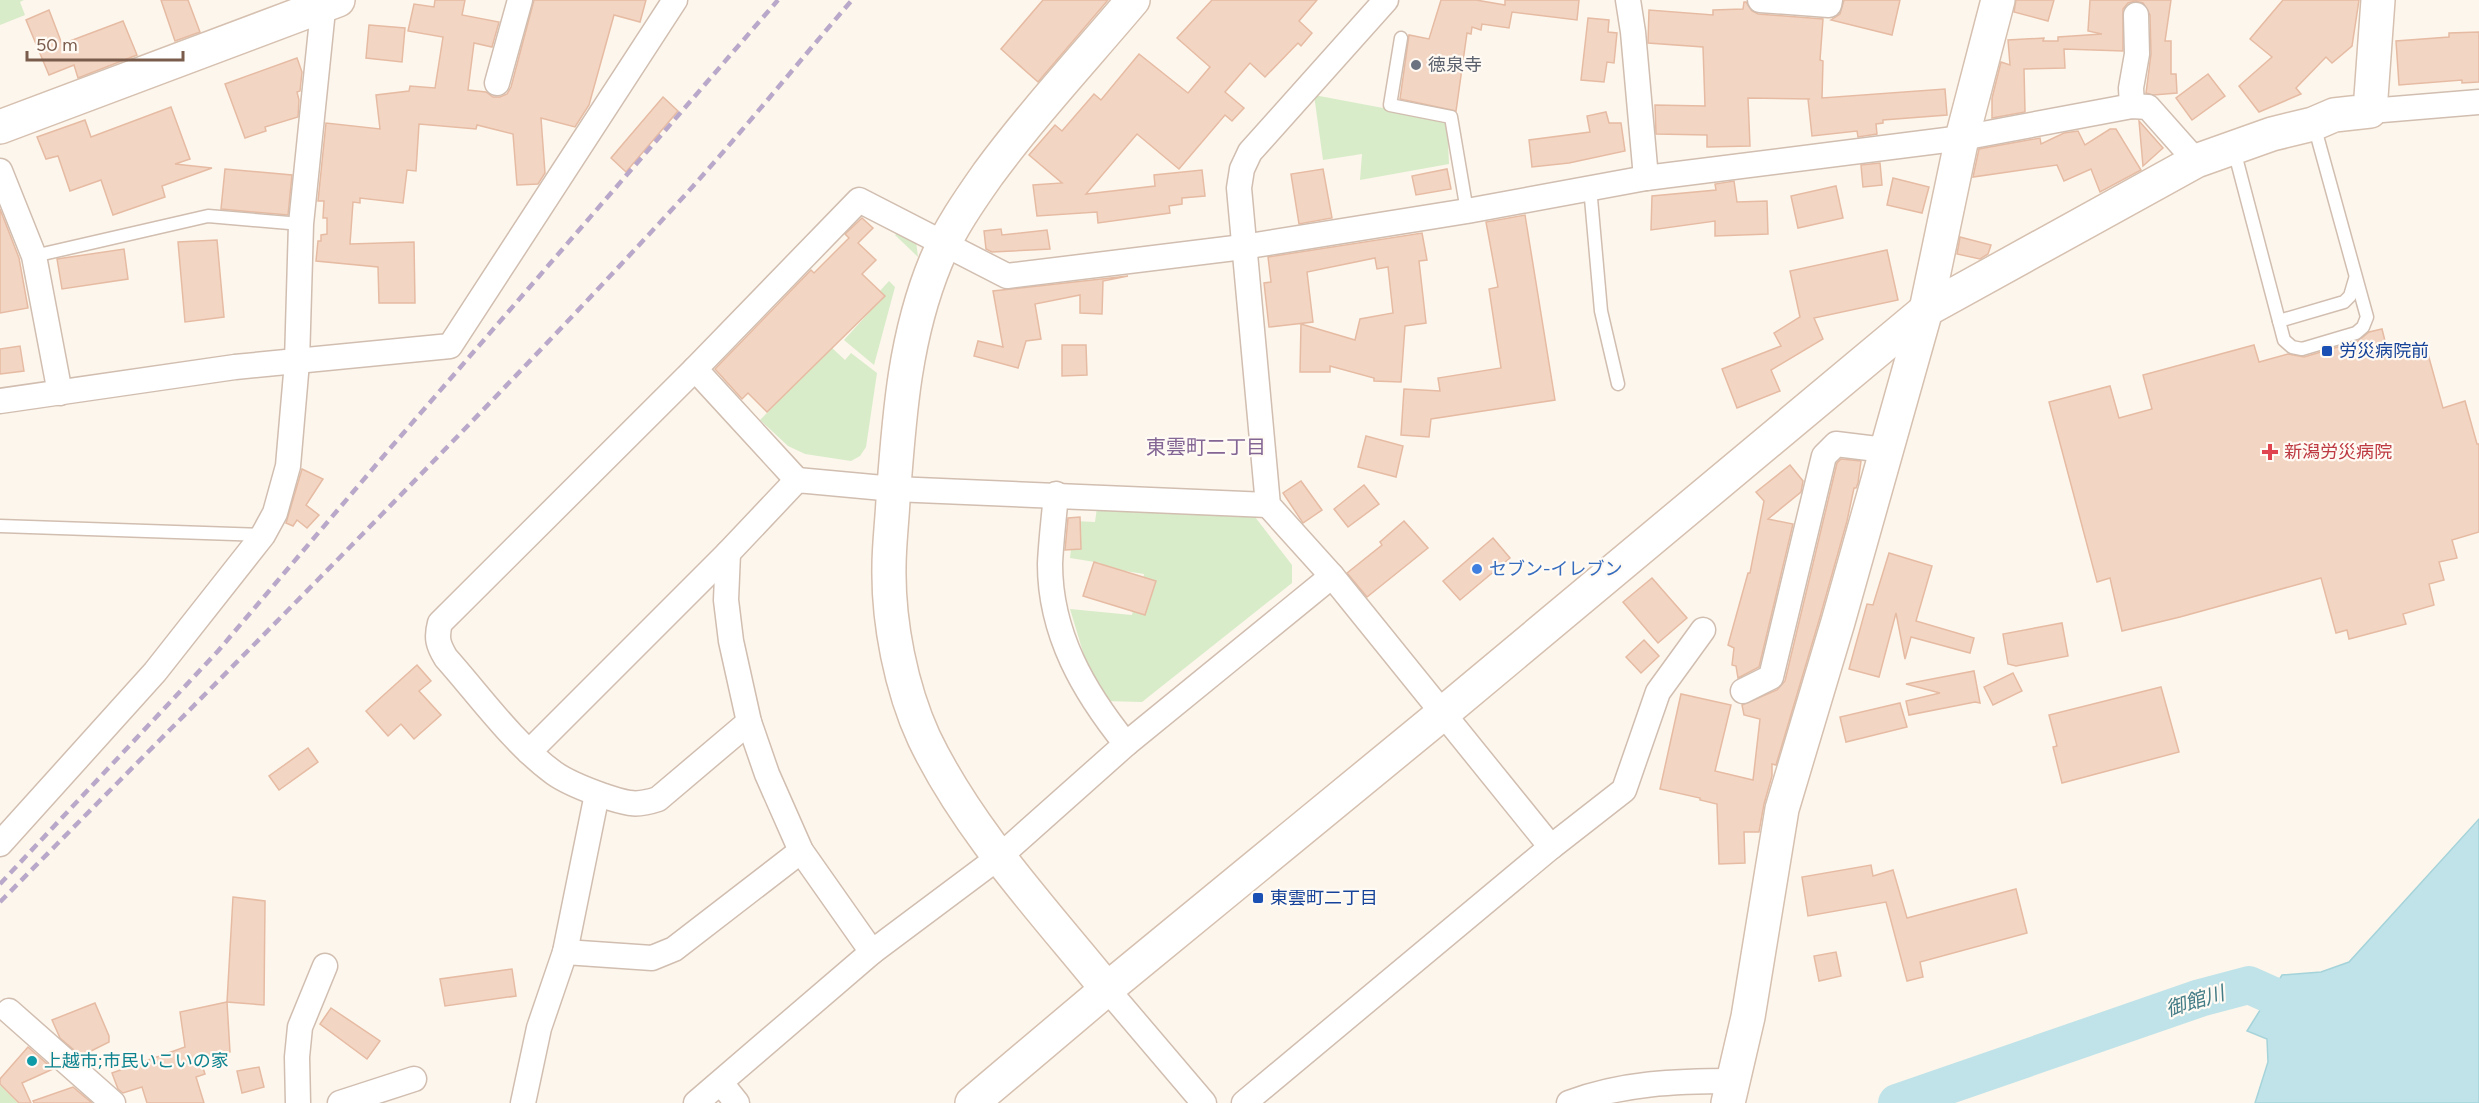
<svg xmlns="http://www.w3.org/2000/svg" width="2479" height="1103" font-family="Figtree,'Noto Sans JP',sans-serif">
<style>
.green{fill:#d8ecc9}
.water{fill:#bfe3e8;stroke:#a5d3da;stroke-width:1.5}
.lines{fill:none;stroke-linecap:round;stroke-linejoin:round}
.river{stroke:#bfe3e8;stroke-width:38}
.building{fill:#f3d5c3;stroke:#e6bba3;stroke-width:1.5}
.lane-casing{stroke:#d1beb0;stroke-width:15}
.street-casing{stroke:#d1beb0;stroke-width:27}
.secondary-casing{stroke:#d6c0b0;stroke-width:36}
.lane{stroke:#fff;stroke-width:12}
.street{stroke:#fff;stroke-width:24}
.secondary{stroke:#fff;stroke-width:33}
.rail{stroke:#b9a8c9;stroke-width:4.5;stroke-dasharray:9 6;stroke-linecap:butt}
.worship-dot{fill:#6b7280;stroke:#fffaf3;stroke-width:2}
.transit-dot{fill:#1a4fb4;stroke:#fffaf3;stroke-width:2}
.health-dot{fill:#e0444e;stroke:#fffaf3;stroke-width:2}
.shop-dot{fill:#3f7fe0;stroke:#fffaf3;stroke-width:2}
.culture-dot{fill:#0f9aa8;stroke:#fffaf3;stroke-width:2}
.labels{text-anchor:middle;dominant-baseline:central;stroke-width:4.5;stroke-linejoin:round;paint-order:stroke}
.worship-label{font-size:18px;fill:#5b616d;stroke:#fffaf3;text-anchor:start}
.transit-label{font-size:18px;fill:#164399;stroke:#fffaf3;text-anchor:start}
.health-label{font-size:18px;fill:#be3a42;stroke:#fffaf3;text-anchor:start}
.shop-label{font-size:18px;fill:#366cbe;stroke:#fffaf3;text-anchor:start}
.culture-label{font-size:18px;fill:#0d838f;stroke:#fffaf3;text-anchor:start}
.neighbourhood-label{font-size:20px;fill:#846695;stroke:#fffaf3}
.water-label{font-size:20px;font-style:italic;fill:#437c86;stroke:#fffaf3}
</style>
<rect width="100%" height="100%" fill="#fdf6ec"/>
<g class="green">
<polygon points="0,0 24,0 20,2 25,15 0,25"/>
<polygon points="1314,95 1447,120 1449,164 1360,180 1362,154 1323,160"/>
<polygon points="898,232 916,241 918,257 895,235"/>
<polygon points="889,281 895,287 874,365 844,340 883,297 879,292"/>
<polygon points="831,347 845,360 851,353 877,373 866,447 860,456 851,461 805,454 788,446 760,420"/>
<polygon points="1098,500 1252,513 1292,565 1292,583 1142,702 1105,701 1089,672 1070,609 1132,615 1134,605 1139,605 1144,574 1100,567 1101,563 1070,558 1074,521 1095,522"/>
<polygon points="0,1085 18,1103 0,1103"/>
</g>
<polygon class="water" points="2479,819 2479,1103 2255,1103 2268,1062 2267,1039 2247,1031 2282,975 2321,972 2349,962"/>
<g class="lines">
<polyline class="river" points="1897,1103 2200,998 2249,985 2316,1015"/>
</g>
<g class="building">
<polygon points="161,0 188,0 200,32 175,41"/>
<polygon points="435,0 465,0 462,15 499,22 492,47 474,43 468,90 486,92 493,97 500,97 507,94 511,87 534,0 646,0 640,22 614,15 589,105 575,127 541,118 545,173 538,184 517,185 513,134 477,125 476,129 419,124 416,171 407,170 403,203 360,198 360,203 353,202 350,244 414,242 415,303 379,303 378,267 316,261 318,241 321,241 321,235 327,234 327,218 323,218 324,201 318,201 326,123 380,129 376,95 409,91 410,86 435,88 443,37 408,31 414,4 434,7"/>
<polygon points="1043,0 1108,0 1038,82 1001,49"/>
<polygon points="1212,0 1317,0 1299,21 1312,33 1301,46 1298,43 1265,77 1250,63 1225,92 1244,108 1232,121 1225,115 1179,169 1137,134 1086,194 1155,186 1154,175 1202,170 1205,196 1182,198 1182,204 1169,206 1170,213 1098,223 1097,212 1037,216 1033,185 1062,183 1029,155 1055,125 1062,131 1094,94 1101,100 1139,54 1188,93 1210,67 1177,38"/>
<polygon points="1441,0 1476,0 1505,5 1505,0 1579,0 1577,20 1512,12 1509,28 1482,24 1481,30 1472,27 1471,34 1467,33 1456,111 1400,99 1409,35 1429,39"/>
<polygon points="1844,0 1900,0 1892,35 1831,20 1840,14"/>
<polygon points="2016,0 2054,0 2048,21 2014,12"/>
<polygon points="2090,0 2171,0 2165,41 2171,41 2171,74 2176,74 2177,93 2153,95 2146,93 2151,54 2150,15 2143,3 2135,1 2128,3 2123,9 2123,51 2064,49 2065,68 2024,69 2025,112 1992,118 1992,98 2001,62 2010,65 2008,40 2044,38 2043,41 2058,41 2058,37 2102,34 2088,31"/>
<polygon points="2283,0 2359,0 2352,46 2332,63 2326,57 2296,88 2301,94 2259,112 2239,86 2272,57 2250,39"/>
<polygon points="1744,2 1746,2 1752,11 1758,14 1823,19 1820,60 1823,61 1822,98 1945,89 1947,115 1883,120 1883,123 1876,124 1877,134 1858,137 1857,131 1812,136 1808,99 1810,99 1748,98 1750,146 1707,147 1707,135 1656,134 1655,105 1705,106 1703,47 1648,43 1649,10 1713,15 1713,10 1743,9"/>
<polygon points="49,10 62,44 123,21 137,55 78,78 74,65 49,75 26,20"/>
<polygon points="1588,18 1609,20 1608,32 1617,33 1614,63 1607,62 1604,82 1581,80"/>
<polygon points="369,25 405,28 402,62 366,58"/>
<polygon points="2479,32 2479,82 2462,83 2462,80 2399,85 2396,41 2449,37 2449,33"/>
<polygon points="297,58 302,72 300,91 297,92 299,100 298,117 265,127 266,131 245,138 225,84"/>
<polygon points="2208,74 2225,96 2192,120 2176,98"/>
<polygon points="663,97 678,111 626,172 611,158"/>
<polygon points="171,107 190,159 175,164 212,168 162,186 165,197 113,215 101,180 70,191 58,156 46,159 37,137 85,120 91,137"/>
<polygon points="1606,112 1609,123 1621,123 1625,151 1569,163 1532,167 1529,140 1590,132 1587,116"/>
<polygon points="2139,121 2163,148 2143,166"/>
<polygon points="2110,129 2116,129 2141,170 2100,192 2091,169 2064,181 2057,165 1973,177 1979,149 2040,138 2041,144 2064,133 2078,131 2085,145"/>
<polygon points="1880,163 1882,185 1863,187 1861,165"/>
<polygon points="225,169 292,175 288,215 221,209"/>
<polygon points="1323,169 1332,218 1299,224 1291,174"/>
<polygon points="1447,169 1451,189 1416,195 1412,176"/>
<polygon points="1893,178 1929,187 1922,213 1887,205"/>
<polygon points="1734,181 1737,202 1767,201 1768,234 1715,236 1715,221 1651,230 1652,196 1716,190 1715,184"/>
<polygon points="1836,186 1843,218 1798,228 1791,196"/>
<polygon points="0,209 19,258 28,308 0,313"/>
<polygon points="1525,215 1555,400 1431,419 1429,437 1401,435 1404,389 1440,391 1438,378 1501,368 1489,289 1498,287 1486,222"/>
<polygon points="862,218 873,228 858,243 876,260 862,274 885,296 767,412 748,393 742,399 715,369 811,270 814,273 849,238 845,234"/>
<polygon points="1001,229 1002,235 1047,230 1050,249 992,252 986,249 984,231"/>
<polygon points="1422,233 1427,260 1419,261 1426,323 1405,326 1401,382 1374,381 1374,378 1330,366 1330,372 1300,372 1301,324 1355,340 1360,319 1393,313 1388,267 1377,269 1375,258 1307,272 1313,322 1269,327 1264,283 1271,282 1268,257"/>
<polygon points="1960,237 1991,245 1988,254 1980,259 1957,254"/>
<polygon points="217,240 224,317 185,322 178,242"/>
<polygon points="124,249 128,279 62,289 57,259"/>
<polygon points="1887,250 1898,300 1814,318 1823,339 1771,370 1780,391 1737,408 1722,369 1781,346 1774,333 1800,317 1790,271"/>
<polygon points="1128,276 1103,281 1102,314 1080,313 1080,295 1035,304 1041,339 1026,341 1018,368 974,356 978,341 1003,347 993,291"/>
<polygon points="2382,329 2389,357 2426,347 2443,408 2465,401 2477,444 2479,444 2479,532 2452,540 2457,558 2439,562 2444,580 2429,584 2434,605 2403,614 2406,624 2349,639 2347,630 2336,633 2321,578 2180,617 2122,631 2110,578 2097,582 2049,402 2110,386 2119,418 2152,409 2143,375 2254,345 2259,362 2288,354 2304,357 2358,341 2369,332"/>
<polygon points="1062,345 1086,345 1087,375 1062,376"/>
<polygon points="20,346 24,371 0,374 0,349"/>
<polygon points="1366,436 1403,446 1396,477 1358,467"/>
<polygon points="1841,459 1861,461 1858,483 1856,488 1854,488 1847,521 1820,617 1776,765 1772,764 1772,776 1764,804 1759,832 1744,832 1745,863 1719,864 1717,804 1700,800 1700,798 1660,789 1681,694 1731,705 1715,771 1753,780 1760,719 1744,715 1742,705 1777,690 1785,681 1837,463"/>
<polygon points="1790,465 1803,481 1801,492 1768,519 1793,524 1759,667 1738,678 1736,666 1732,665 1734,648 1728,645 1748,573 1750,573 1764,501 1756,492"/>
<polygon points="302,469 323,479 306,505 319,515 307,528 297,520 293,526 286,523"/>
<polygon points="1301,481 1322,510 1303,523 1283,493"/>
<polygon points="1364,485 1379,504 1348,527 1334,509"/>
<polygon points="1080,517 1081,549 1065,550 1068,518"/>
<polygon points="1404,521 1428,548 1367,597 1347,573 1382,545 1380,542"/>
<polygon points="1493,538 1510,558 1460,600 1443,581"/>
<polygon points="1889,553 1932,566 1916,621 1974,638 1970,653 1911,637 1905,659 1896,613 1879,677 1849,669 1867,604 1873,605"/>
<polygon points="1094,562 1156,581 1145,615 1083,596"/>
<polygon points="1652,578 1687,618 1658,643 1623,602"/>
<polygon points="2062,623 2068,656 2016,666 2008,664 2003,634"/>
<polygon points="1644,640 1659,656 1641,673 1626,657"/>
<polygon points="417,665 431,681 419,691 441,715 414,739 401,724 388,736 366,711"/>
<polygon points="1974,671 1980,703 1975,702 1909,715 1906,701 1940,693 1906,684"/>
<polygon points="2013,673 2022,691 1993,705 1984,687"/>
<polygon points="2161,687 2179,752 2062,783 2053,747 2057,746 2049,715"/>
<polygon points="1900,703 1907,727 1846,742 1840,717"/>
<polygon points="308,748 318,762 279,790 269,776"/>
<polygon points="1871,865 1873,876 1893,870 1907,918 2016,889 2027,933 1920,962 1923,977 1907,981 1886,902 1808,916 1802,877"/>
<polygon points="233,897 265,901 264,1005 227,1002"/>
<polygon points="1836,952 1841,976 1819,981 1814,956"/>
<polygon points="512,969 516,996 445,1006 440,979"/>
<polygon points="227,1002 230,1052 200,1059 205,1074 196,1077 204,1103 147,1103 142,1087 123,1093 118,1089 112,1073 185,1047 180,1012"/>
<polygon points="95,1003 109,1036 109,1042 81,1056 60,1038 52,1020"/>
<polygon points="331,1008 380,1041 367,1059 320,1024"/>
<polygon points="28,1047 53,1069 22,1083 31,1103 19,1103 0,1084 0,1079"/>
<polygon points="259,1067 264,1087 242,1093 237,1071"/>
<polygon points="73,1087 92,1103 34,1103 33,1101"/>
</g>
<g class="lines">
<g class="lane-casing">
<g id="lane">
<polyline points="1401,38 1390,105 1451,117 1467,211"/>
<polyline points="2234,150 2284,340 2292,347 2302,349 2356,333 2363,327 2367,317 2314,125"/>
<polyline points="1590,187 1601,311 1618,384"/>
<polyline points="34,256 208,216 301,224"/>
<polyline points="2279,321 2344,302 2350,296 2355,279"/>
<polyline points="0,526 262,535"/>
</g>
</g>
<g class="street-casing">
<g id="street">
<polyline points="1628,0 1633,32 1646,178"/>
<polyline points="1760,0 1829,5 1830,0"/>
<polyline points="497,83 520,0"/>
<polyline points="2132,106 2131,88 2137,54 2136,15"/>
<polyline points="2370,111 2479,102"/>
<polyline points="0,171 34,256 60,393"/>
<polyline points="695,369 797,480"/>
<polyline points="0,401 235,367 450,346 675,0"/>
<path d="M1056,494C1054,517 1051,541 1050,564C1050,634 1084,692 1126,744"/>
<polyline points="728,553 726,600 731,641 749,722 767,774 801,851 872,952"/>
<polyline points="1743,691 1771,677 1824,456 1836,444 1885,450"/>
<path d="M749,722L658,799C634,807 627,803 604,796C587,790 568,783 554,773C513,743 479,695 446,658C438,645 436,638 440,623L695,369L859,200L1007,276L1243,247L1467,211L1646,178L1962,138L2132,106L2148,107L2196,161"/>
<polyline points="529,752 728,553 797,480 894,489 1268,505"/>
<polyline points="0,844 155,672 263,535 275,513 288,466 297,362 301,224 324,0"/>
<polyline points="1551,847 1624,790 1658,692 1703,630"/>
<polyline points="565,952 652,958 674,949 801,851"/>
<polyline points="1107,989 1204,1103"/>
<polyline points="9,1011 113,1103"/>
<polyline points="721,1083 737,1103"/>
<polyline points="298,1103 297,1057 300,1027 325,966"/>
<polyline points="340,1103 414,1079"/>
<polyline points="523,1103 539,1028 565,952 597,794"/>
<polyline points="696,1103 872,952 999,857 1126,744 1332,576"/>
<polyline points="1244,1103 1551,847 1332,576 1268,505 1239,188 1242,169 1250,152 1386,0"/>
<path d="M1569,1103C1622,1083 1676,1081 1733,1081"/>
</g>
</g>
<g class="secondary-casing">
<g id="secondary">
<polyline points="0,127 338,0"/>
<path d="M1107,989C1043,910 968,830 924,738C901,688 888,622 889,567C889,545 892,522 893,500C899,419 904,338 936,261C949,230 969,201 988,174C1033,113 1084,58 1133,0"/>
<polyline points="972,1103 1107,989 1442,714 1926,310 2196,161 2272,134 2313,124 2334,115 2370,111 2378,0"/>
<polyline points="1728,1103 1748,1017 1782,809 1838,622 1926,310 1962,138 1998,0"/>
</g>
</g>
<use href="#lane" class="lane"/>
<use href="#street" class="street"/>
<use href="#secondary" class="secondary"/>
<g class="rail">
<polyline points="0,884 218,651 387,452 778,0"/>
<path d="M0,902C223,675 449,451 665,217C730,147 790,72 852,0"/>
</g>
</g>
<circle class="worship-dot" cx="1416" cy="65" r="6"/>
<g class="transit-dot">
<rect x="2321" y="345" width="12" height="12" rx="3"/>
<rect x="1252" y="892" width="12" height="12" rx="3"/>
</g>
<path class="health-dot" d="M2267 443h6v6h6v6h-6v6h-6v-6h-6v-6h6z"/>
<circle class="shop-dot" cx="1477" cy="569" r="6"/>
<circle class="culture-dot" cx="32" cy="1061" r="6"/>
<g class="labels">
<g class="worship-label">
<text x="1428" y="65">徳泉寺</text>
</g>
<g class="transit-label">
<text x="2339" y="351">労災病院前</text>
<text x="1270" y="898">東雲町二丁目</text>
</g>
<g class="health-label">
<text x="2284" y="452">新潟労災病院</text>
</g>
<g class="shop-label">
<text x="1489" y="569">セブン-イレブン</text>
</g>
<g class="culture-label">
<text x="44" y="1061">上越市;市民いこいの家</text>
</g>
<g class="neighbourhood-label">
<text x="1206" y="447">東雲町二丁目</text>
</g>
<g class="water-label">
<text transform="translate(2195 1001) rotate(-17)">御館川</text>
</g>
</g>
<path d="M27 51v9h156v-9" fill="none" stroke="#7a5c4d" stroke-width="3"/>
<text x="36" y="51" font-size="18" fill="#7a5c4d" stroke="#fffaf3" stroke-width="4.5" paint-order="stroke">50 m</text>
</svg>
